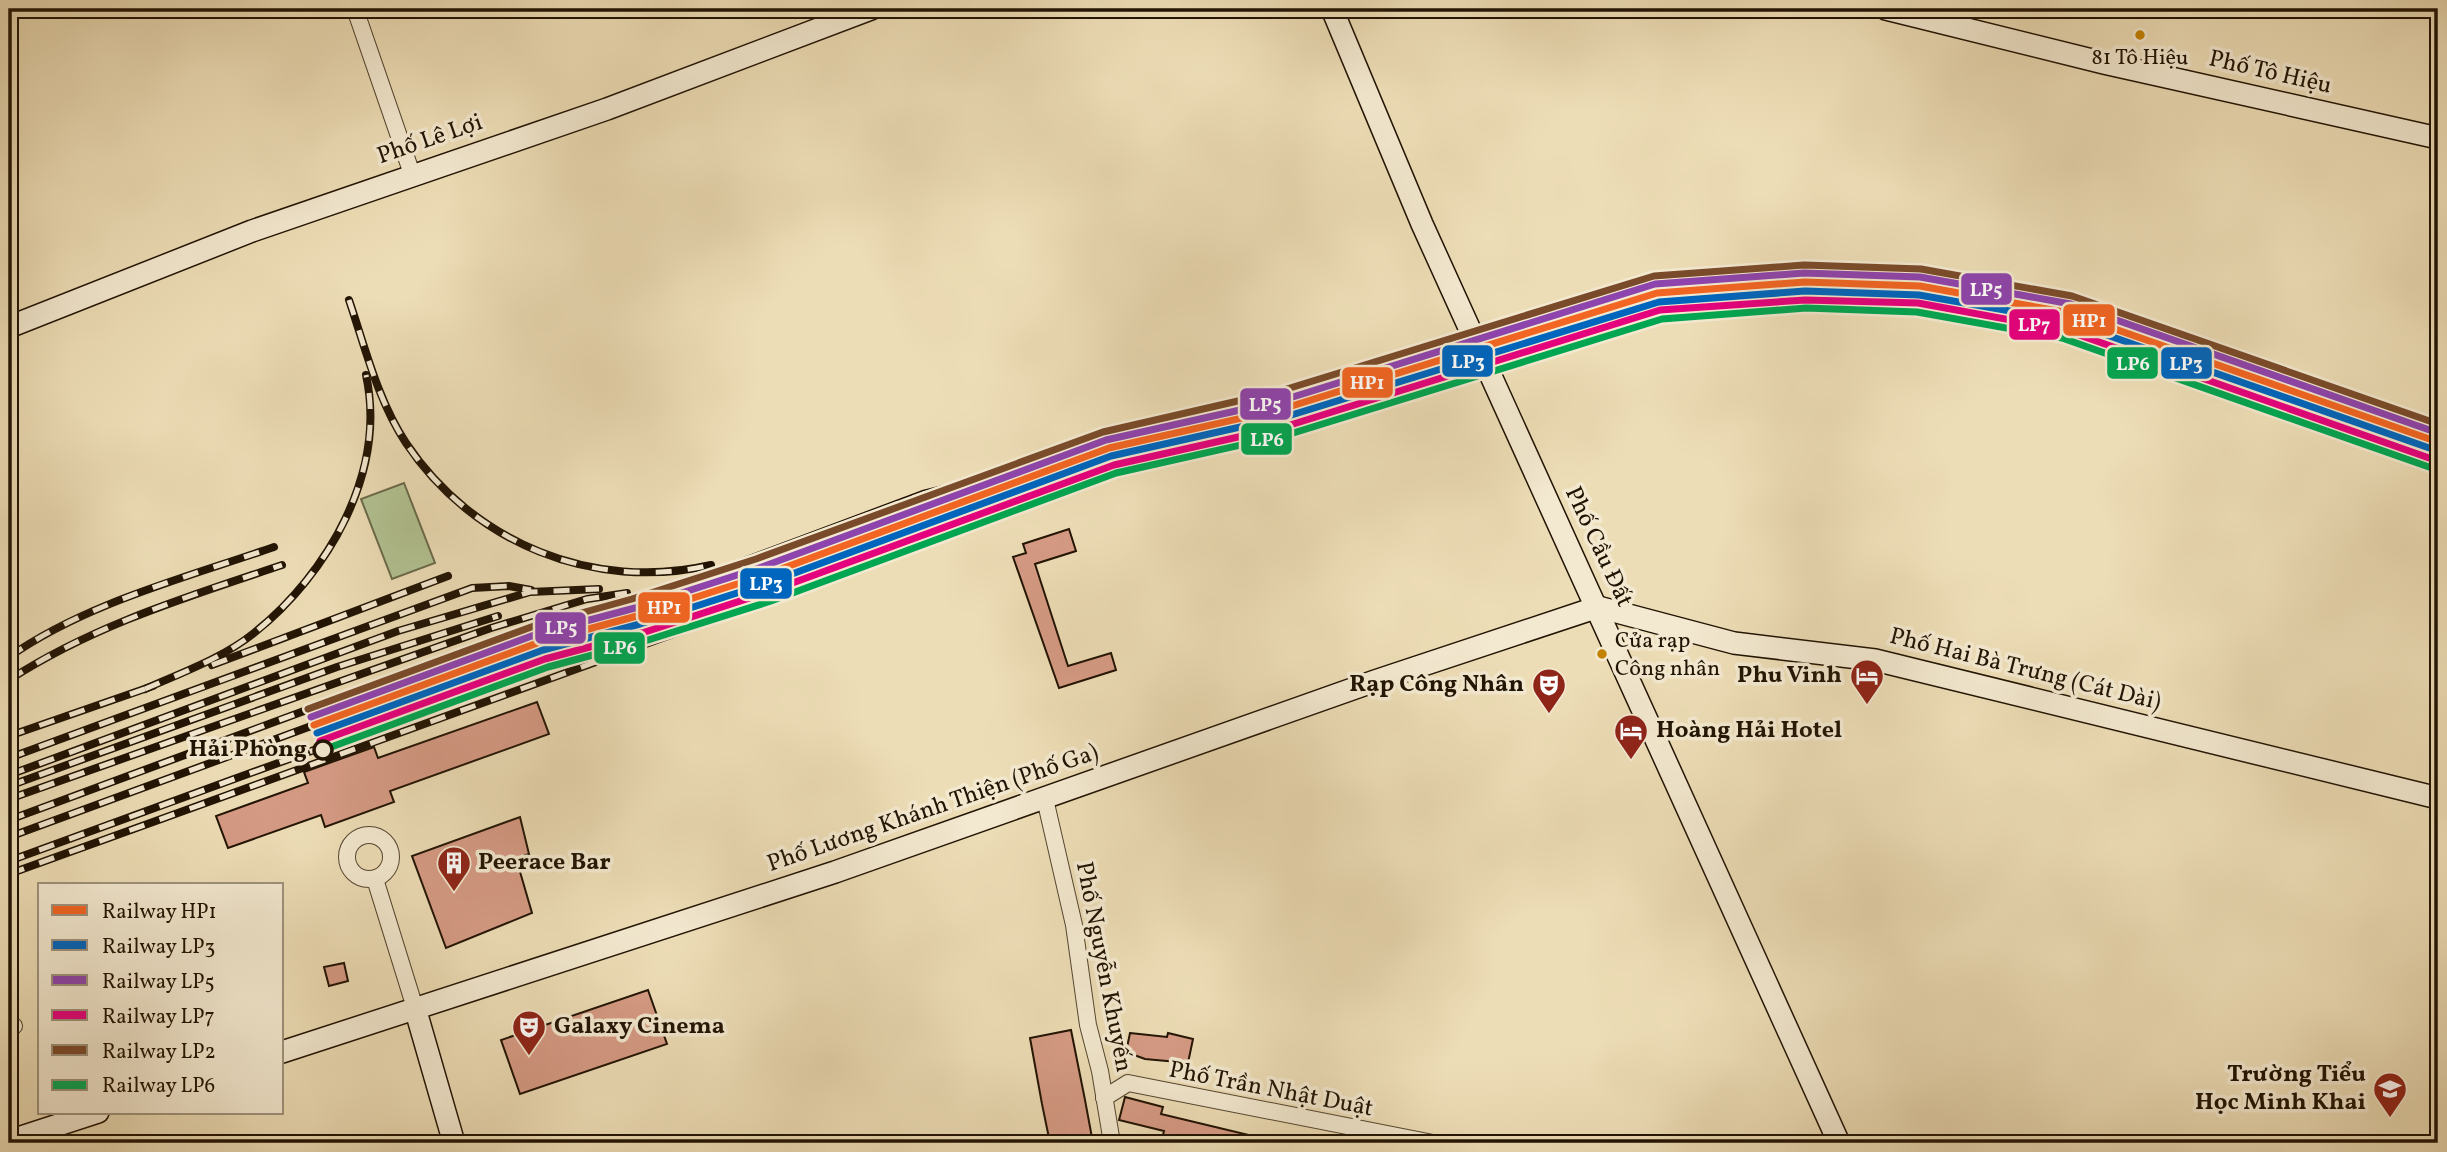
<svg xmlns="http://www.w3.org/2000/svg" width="2447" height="1152" font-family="Vollkorn,serif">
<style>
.green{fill:#b2c292;stroke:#6a6a4a;stroke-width:2}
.building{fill:#d69b85;stroke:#211303;stroke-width:2}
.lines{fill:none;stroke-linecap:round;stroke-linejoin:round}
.street-casing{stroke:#544630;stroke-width:18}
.secondary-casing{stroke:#211303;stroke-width:24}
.street{stroke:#f3e9d0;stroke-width:16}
.secondary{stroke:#f3e9d0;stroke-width:21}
.rail-casing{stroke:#211303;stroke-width:8}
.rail{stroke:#f3e9d0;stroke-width:5;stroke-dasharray:16;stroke-linecap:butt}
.rail-1-casing{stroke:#f3e9d0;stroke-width:12}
.rail-2-casing{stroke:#f3e9d0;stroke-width:12}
.rail-3-casing{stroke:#f3e9d0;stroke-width:12}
.rail-4-casing{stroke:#f3e9d0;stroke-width:12}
.rail-5-casing{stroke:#f3e9d0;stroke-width:12}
.rail-6-casing{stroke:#f3e9d0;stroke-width:12}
.rail-1{stroke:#f26522;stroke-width:7}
.rail-2{stroke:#0065bd;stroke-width:7}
.rail-3{stroke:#8e44ad;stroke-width:7}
.rail-4{stroke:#e5007d;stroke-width:7}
.rail-5{stroke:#7a4b2a;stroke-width:7}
.rail-6{stroke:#00a651;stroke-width:7}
.bus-dot{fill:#c28101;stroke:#f3e9d0;stroke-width:2.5}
.stop-dot{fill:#f3e9d0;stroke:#211303;stroke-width:3.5}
.labels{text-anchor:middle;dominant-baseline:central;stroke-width:7;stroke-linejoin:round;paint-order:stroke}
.bus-label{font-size:22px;fill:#211303;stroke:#f3e9d0}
.street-label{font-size:24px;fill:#211303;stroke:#f3e9d0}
.poi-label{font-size:24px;font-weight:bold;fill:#211303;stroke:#f3e9d0;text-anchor:end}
.stop-label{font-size:24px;font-weight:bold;fill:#211303;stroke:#f3e9d0;text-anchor:end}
.line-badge{stroke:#f3e9d0;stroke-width:2.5}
.badge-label{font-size:19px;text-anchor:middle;font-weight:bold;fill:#fff}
</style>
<rect width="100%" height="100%" fill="#edddb6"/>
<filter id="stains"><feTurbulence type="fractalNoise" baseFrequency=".00286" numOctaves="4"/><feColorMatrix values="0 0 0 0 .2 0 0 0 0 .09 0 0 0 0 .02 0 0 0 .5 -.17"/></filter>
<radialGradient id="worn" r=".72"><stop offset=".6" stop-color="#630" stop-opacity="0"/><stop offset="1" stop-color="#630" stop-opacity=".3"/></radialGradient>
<polygon class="green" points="404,483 435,563 392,579 361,499"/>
<g class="building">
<polygon points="1069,529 1076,551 1035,564 1068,666 1111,653 1116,670 1059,688 1013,557 1026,553 1023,544"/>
<polygon points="537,702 549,734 390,791 394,802 325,827 321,815 228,848 216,816 308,783 304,772 374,747 378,758"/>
<polygon points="520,817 529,854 516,858 532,913 446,948 412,856"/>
<polygon points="344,963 348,981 329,986 324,967"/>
<polygon points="648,990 667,1044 520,1094 501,1040"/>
<polygon points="1071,1030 1085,1100 1093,1143 1050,1143 1042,1104 1030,1038"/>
<polygon points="1130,1033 1167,1037 1168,1033 1193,1039 1188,1063 1145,1059 1126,1052"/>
<polygon points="1125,1097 1163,1107 1161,1114 1257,1137 1256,1143 1161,1143 1164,1131 1119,1120"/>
</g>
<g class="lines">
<g class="street-casing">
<g id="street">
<polyline points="355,9 412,174"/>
<polyline points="1045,799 1074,925 1088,1025 1100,1071 1112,1143"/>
<circle cx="369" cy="857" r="22"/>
<polyline points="375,879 415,1008"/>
<polyline points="9,1027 14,1026"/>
<polyline points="1104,1098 1128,1083 1433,1143"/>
</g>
</g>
<g class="secondary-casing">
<g id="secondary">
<polyline points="1332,9 1422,224 1839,1143"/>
<polyline points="1886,9 2104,63 2438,138"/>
<polyline points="9,327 252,231 607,109 871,9"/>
<polyline points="1598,607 1734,643 1875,660 2438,798"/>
<polyline points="415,1008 454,1143"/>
<polyline points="282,1052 835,872 1375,681 1598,607"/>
<polyline points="9,1141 98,1112"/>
</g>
</g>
<use href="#street" class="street"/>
<use href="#secondary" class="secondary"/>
<g class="rail-casing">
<g id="rail">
<path d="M349,300C365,347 378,401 406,443C473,543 593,592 711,565"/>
<path d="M9,657C86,603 185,578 274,547"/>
<polyline points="212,665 448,576"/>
<path d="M9,680C94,625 187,597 282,565"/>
<path d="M145,689C181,673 223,658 254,633C328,574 387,472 366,375"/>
<polyline points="9,736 153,686"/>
<polyline points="9,758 472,588 509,586 531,590"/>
<polyline points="9,775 398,631 530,592 599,589"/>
<polyline points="9,786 337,667 498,616"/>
<polyline points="9,799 491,628 587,599 627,593"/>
<polyline points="9,820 504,637 704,576 923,494 1109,448"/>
<polyline points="9,837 314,725"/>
<polyline points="9,861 1023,492 1152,451"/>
<polyline points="9,874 1216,438 1327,394"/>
</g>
</g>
<use href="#rail" class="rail"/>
<g class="rail-1-casing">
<polyline id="rail-1" points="314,725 540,642 637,616 762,576 1109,448 1282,409 1657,293 1805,282 1920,286 2069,313 2438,442"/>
</g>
<g class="rail-2-casing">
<polyline id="rail-2" points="317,733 543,650 640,624 765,584 1111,456 1285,417 1659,302 1805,291 1919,295 2067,321 2435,450"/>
</g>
<g class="rail-3-casing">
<polyline id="rail-3" points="311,717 537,634 635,608 759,568 1106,440 1280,401 1655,284 1804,273 1920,277 2071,304 2438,433"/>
</g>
<g class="rail-4-casing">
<polyline id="rail-4" points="320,741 545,659 642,633 768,592 1114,465 1287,426 1660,310 1805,300 1918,303 2065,330 2432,459"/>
</g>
<g class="rail-5-casing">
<polyline id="rail-5" points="308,709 534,626 632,599 756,559 1103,432 1277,392 1654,276 1804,265 1921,269 2072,296 2438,424"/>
</g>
<g class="rail-6-casing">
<polyline id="rail-6" points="323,750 548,667 645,641 771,601 1116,473 1290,434 1662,319 1806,308 1917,312 2062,338 2429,467"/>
</g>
<use href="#rail-1" class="rail-1"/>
<use href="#rail-2" class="rail-2"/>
<use href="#rail-3" class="rail-3"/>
<use href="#rail-4" class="rail-4"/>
<use href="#rail-5" class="rail-5"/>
<use href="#rail-6" class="rail-6"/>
</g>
<defs>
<g id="hotel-pin" transform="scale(1.75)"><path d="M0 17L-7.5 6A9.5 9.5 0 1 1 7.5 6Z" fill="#8f2418" stroke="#f3e9d0"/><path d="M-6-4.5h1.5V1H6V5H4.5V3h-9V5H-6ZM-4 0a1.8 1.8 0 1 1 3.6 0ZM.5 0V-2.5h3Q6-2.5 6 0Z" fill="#fff"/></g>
<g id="theatre-pin" transform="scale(1.75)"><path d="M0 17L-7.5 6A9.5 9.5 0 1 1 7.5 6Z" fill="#8f2418" stroke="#f3e9d0"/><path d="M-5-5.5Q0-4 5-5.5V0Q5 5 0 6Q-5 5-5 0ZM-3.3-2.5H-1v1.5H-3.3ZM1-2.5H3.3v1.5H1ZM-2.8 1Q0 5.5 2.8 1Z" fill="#fff"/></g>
<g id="building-pin" transform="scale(1.75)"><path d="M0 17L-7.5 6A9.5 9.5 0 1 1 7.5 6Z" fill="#8f2418" stroke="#f3e9d0"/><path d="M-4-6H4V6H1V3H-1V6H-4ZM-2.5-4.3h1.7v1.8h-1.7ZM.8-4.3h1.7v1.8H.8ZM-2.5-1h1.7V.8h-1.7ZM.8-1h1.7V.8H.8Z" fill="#fff"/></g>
<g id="school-pin" transform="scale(1.75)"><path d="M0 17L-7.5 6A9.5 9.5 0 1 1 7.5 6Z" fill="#8f2418" stroke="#f3e9d0"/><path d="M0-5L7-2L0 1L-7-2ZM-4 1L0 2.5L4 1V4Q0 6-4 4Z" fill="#fff"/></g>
</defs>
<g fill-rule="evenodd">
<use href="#hotel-pin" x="1867" y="676"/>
<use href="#theatre-pin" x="1549" y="685"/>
<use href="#hotel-pin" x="1631" y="731"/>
<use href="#building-pin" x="454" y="863"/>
<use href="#theatre-pin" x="529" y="1027"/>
<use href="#school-pin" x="2390" y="1089"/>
</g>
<g class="bus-dot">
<circle cx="2140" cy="35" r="6"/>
<circle cx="1602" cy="654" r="6"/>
</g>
<circle class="stop-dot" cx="323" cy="750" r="9"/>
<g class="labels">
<g class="bus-label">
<text x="2140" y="58">81 Tô Hiệu</text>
<text x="1615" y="641" text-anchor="start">Cửa rạp<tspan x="1615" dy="28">Công nhân</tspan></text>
</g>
<g class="street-label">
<text transform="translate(2270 73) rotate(13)">Phố Tô Hiệu</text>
<text transform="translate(430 140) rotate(-19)">Phố Lê Lợi</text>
<text transform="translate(1598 547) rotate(65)">Phố Cầu Đất</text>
<text transform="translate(2025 670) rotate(14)">Phố Hai Bà Trưng (Cát Dài)</text>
<text transform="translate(933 809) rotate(-19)">Phố Lương Khánh Thiện (Phố Ga)</text>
<text transform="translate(1103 967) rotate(79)">Phố Nguyễn Khuyến</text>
<text transform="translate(1271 1090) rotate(11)">Phố Trần Nhật Duật</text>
</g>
<g class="poi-label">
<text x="1842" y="676">Phu Vinh</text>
<text x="1524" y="685">Rạp Công Nhân</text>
<text x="1656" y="731" text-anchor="start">Hoàng Hải Hotel</text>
<text x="478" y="863" text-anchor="start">Peerace Bar</text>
<text x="554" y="1027" text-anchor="start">Galaxy Cinema</text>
<text x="2366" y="1075">Trường Tiểu<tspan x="2366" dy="28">Học Minh Khai</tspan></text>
</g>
<g class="stop-label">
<text x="307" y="750">Hải Phòng</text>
</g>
</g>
<g class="line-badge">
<rect x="1960" y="272" width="53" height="34" rx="7" fill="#8e44ad"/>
<rect x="2062" y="303" width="54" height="34" rx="7" fill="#f26522"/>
<rect x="2008" y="308" width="53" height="33" rx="7" fill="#e5007d"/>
<rect x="1441" y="344" width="53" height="34" rx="7" fill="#0065bd"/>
<rect x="2160" y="346" width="53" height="34" rx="7" fill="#0065bd"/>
<rect x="2106" y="346" width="53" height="34" rx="7" fill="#00a651"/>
<rect x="1341" y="366" width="53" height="33" rx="7" fill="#f26522"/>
<rect x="1239" y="387" width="53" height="34" rx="7" fill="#8e44ad"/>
<rect x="1240" y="422" width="53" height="34" rx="7" fill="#00a651"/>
<rect x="739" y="567" width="54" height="33" rx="7" fill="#0065bd"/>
<rect x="637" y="591" width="54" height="33" rx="7" fill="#f26522"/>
<rect x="534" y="611" width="53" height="34" rx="7" fill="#8e44ad"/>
<rect x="593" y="631" width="53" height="34" rx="7" fill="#00a651"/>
</g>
<g class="badge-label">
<text x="1986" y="296">LP5</text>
<text x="2089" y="327">HP1</text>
<text x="2034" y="331">LP7</text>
<text x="1468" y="368">LP3</text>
<text x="2186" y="370">LP3</text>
<text x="2133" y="370">LP6</text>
<text x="1367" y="389">HP1</text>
<text x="1265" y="411">LP5</text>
<text x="1267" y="446">LP6</text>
<text x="766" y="590">LP3</text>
<text x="664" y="614">HP1</text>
<text x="561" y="634">LP5</text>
<text x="620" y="654">LP6</text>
</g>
<rect width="2447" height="1152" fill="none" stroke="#edddb6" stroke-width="35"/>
<rect x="10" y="10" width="2426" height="1131" fill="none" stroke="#211303" stroke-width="3.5"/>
<rect x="18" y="18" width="2412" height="1117" fill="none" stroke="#211303" stroke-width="2"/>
<rect x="38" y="883" width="245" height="231" fill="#f3e9d0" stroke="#9f937e" stroke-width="2"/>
<rect x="52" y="905" width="35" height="10" fill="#f26522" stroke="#9f937e" stroke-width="2"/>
<text x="102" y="918" font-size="21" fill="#211303">Railway HP1</text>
<rect x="52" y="940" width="35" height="10" fill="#0065bd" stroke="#9f937e" stroke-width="2"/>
<text x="102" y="953" font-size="21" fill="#211303">Railway LP3</text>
<rect x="52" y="975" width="35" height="10" fill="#8e44ad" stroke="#9f937e" stroke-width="2"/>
<text x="102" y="988" font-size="21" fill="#211303">Railway LP5</text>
<rect x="52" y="1010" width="35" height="10" fill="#e5007d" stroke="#9f937e" stroke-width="2"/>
<text x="102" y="1023" font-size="21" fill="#211303">Railway LP7</text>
<rect x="52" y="1045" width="35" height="10" fill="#7a4b2a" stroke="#9f937e" stroke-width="2"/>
<text x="102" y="1058" font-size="21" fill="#211303">Railway LP2</text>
<rect x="52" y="1080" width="35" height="10" fill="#00a651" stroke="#9f937e" stroke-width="2"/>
<text x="102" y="1092" font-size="21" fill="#211303">Railway LP6</text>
<rect width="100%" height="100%" filter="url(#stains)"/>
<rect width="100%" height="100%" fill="url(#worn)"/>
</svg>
